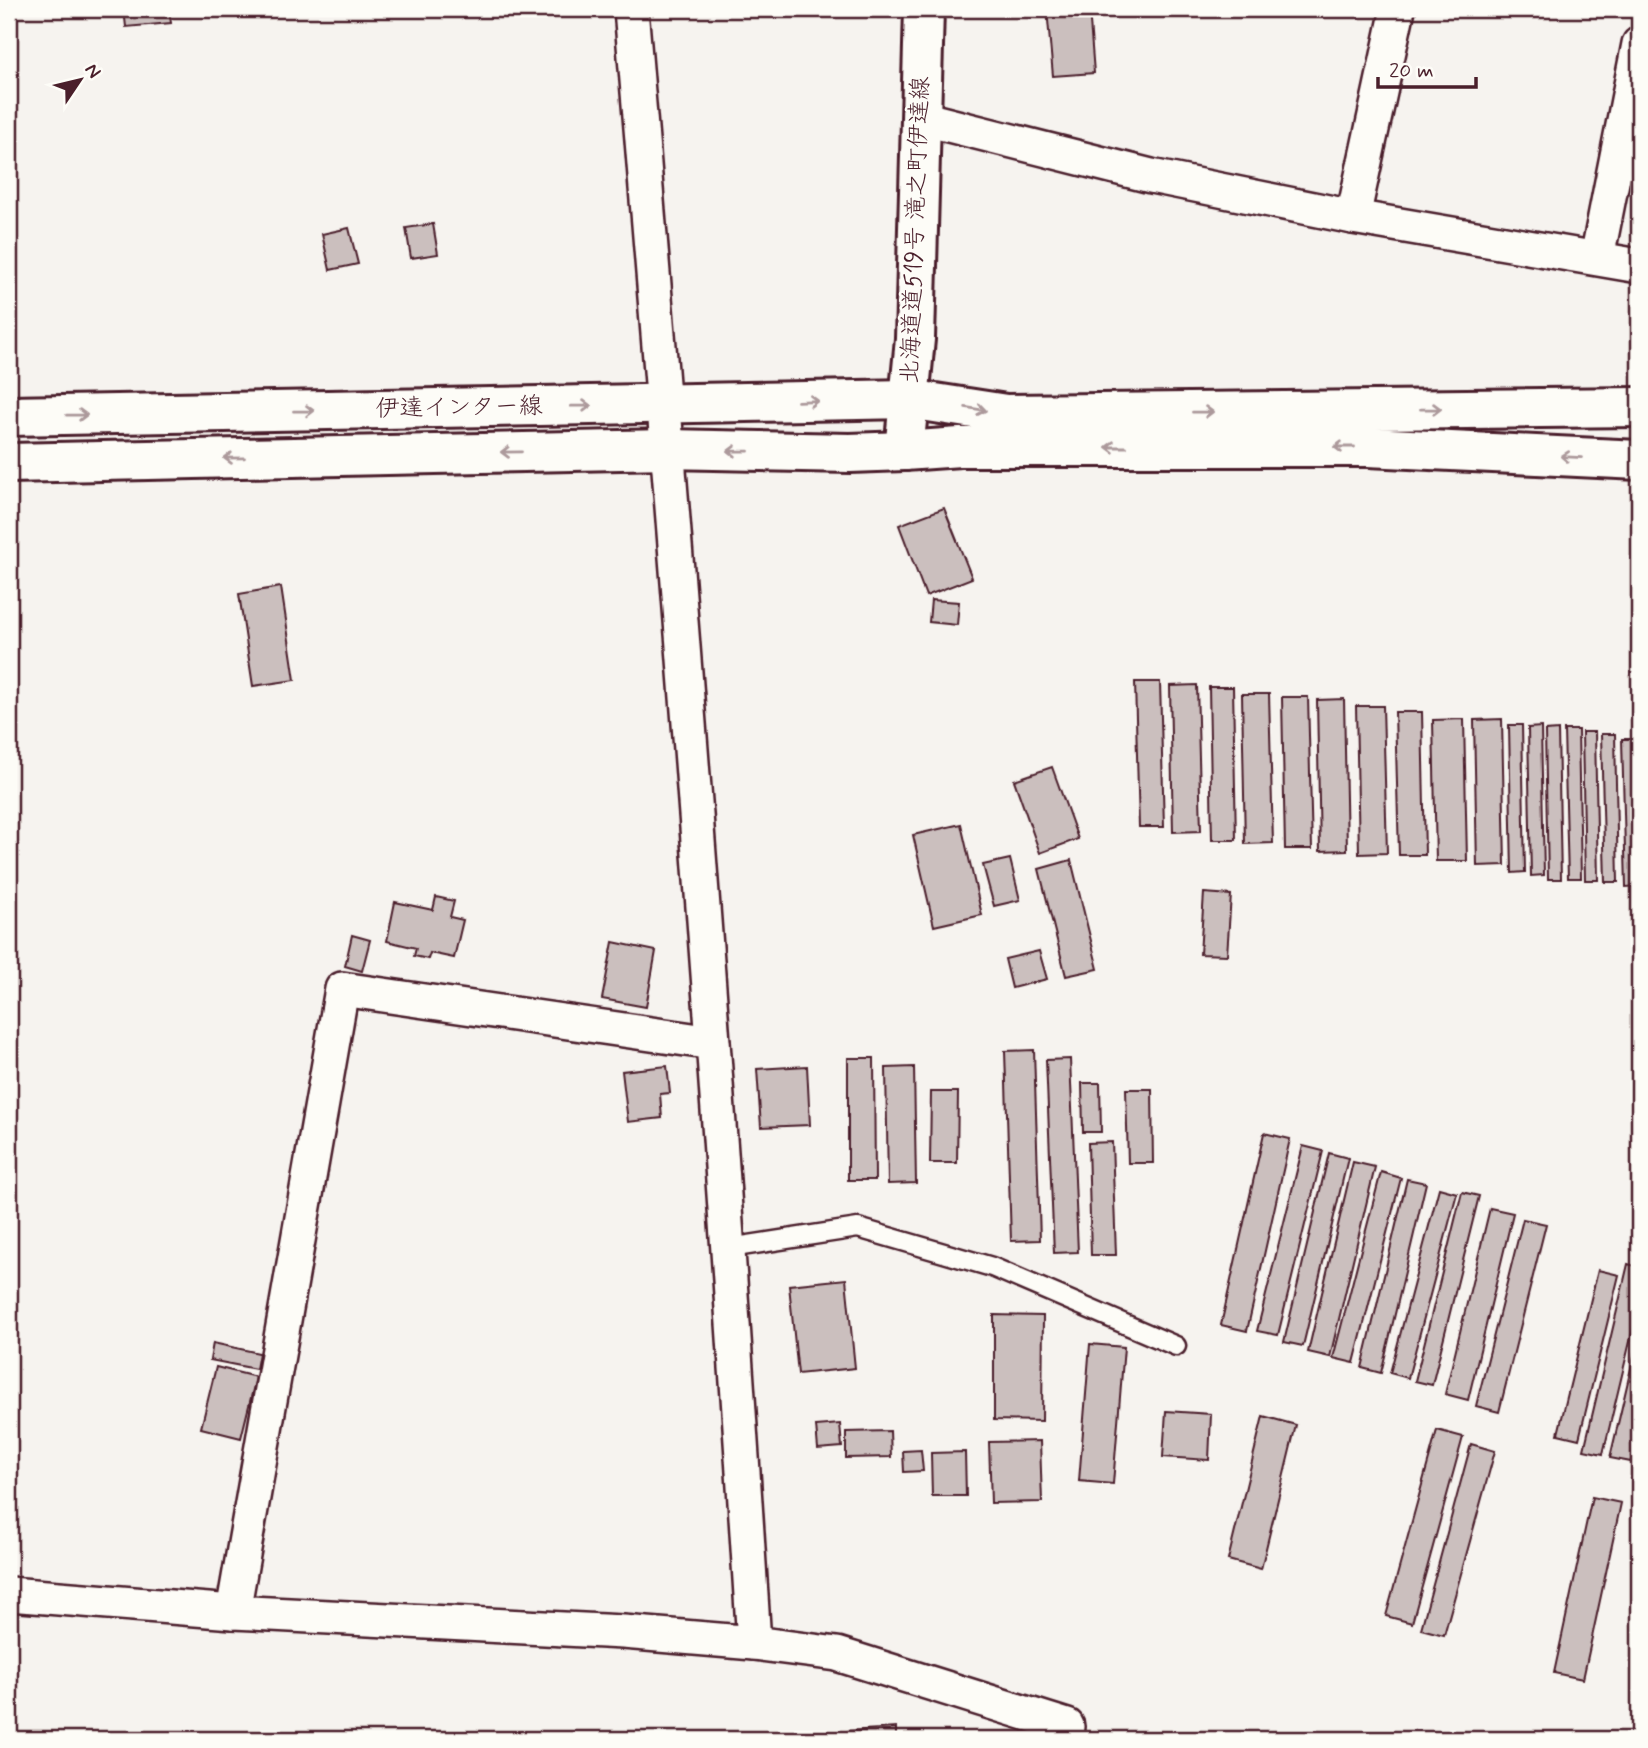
<svg xmlns="http://www.w3.org/2000/svg" width="1648" height="1748" font-family="Mynerve,'Klee One',sans-serif">
<style>
.building{fill:#cbbfbe;stroke:#4a1f2b;stroke-width:2}
.lines{fill:none;stroke-linecap:round;stroke-linejoin:round}
.lane-casing{stroke:#4a1f2b;stroke-width:23}
.street-casing{stroke:#4a1f2b;stroke-width:38}
.secondary-casing{stroke:#4a1f2b;stroke-width:44}
.primary-casing{stroke:#4a1f2b;stroke-width:44}
.highway-casing{stroke:#4a1f2b;stroke-width:44}
.lane{stroke:#fdfcf7;stroke-width:18}
.street{stroke:#fdfcf7;stroke-width:33}
.secondary{stroke:#fdfcf7;stroke-width:38}
.primary{stroke:#fdfcf7;stroke-width:38}
.highway{stroke:#fdfcf7;stroke-width:38}
.oneway{stroke:#ac999b}
.labels{text-anchor:middle;dominant-baseline:central;stroke-width:5;stroke-linejoin:round;paint-order:stroke}
.street-label{font-size:24px;fill:#4a1f2b;stroke:#fdfcf7}
</style>
<rect width="100%" height="100%" fill="#f6f3ef"/>
<filter id="ink" filterUnits="userSpaceOnUse"><feTurbulence type="fractalNoise" baseFrequency=".0143" numOctaves="2"/><feDisplacementMap in="SourceGraphic" scale="14" xChannelSelector="R" yChannelSelector="G"/><feConvolveMatrix kernelMatrix="1 2 1 2 8 2 1 2 1" color-interpolation-filters="sRGB"/></filter>
<g filter="url(#ink)">
<g class="building">
<polygon points="124,9 169,9 171,23 126,27"/>
<polygon points="1047,9 1089,9 1094,73 1053,76"/>
<polygon points="433,224 438,254 411,258 406,228"/>
<polygon points="349,228 358,264 330,270 322,234"/>
<polygon points="944,508 972,578 926,596 899,525"/>
<polygon points="281,587 295,680 253,686 239,594"/>
<polygon points="931,600 959,602 957,625 929,622"/>
<polygon points="1135,682 1160,682 1164,827 1139,827"/>
<polygon points="1197,685 1201,831 1173,832 1170,686"/>
<polygon points="1209,687 1233,687 1236,840 1212,840"/>
<polygon points="1242,694 1269,694 1273,843 1245,844"/>
<polygon points="1282,697 1308,697 1312,849 1285,849"/>
<polygon points="1344,699 1347,850 1320,851 1317,700"/>
<polygon points="1356,706 1383,706 1387,853 1359,854"/>
<polygon points="1395,712 1422,712 1425,855 1399,855"/>
<polygon points="1464,719 1467,861 1436,861 1433,720"/>
<polygon points="1502,719 1505,865 1477,866 1474,720"/>
<polygon points="1509,725 1522,725 1525,872 1512,873"/>
<polygon points="1541,727 1544,875 1531,876 1528,728"/>
<polygon points="1558,730 1561,879 1548,879 1545,731"/>
<polygon points="1564,730 1578,730 1581,878 1568,878"/>
<polygon points="1582,732 1595,732 1598,880 1585,880"/>
<polygon points="1601,734 1615,734 1618,882 1605,882"/>
<polygon points="1622,739 1636,739 1639,886 1626,887"/>
<polygon points="1052,767 1078,839 1040,853 1014,780"/>
<polygon points="961,824 982,915 934,926 913,835"/>
<polygon points="1010,859 1020,900 994,906 983,865"/>
<polygon points="1071,860 1098,969 1066,976 1039,869"/>
<polygon points="1204,893 1231,895 1227,955 1200,954"/>
<polygon points="436,897 454,901 450,917 463,920 454,958 430,953 428,959 414,956 416,948 387,941 395,902 433,910"/>
<polygon points="352,935 370,940 362,971 345,966"/>
<polygon points="613,942 656,951 646,1007 602,999"/>
<polygon points="1039,951 1047,979 1012,988 1005,959"/>
<polygon points="1034,1050 1040,1240 1011,1241 1005,1051"/>
<polygon points="848,1058 874,1058 875,1180 848,1180"/>
<polygon points="1070,1059 1078,1252 1054,1253 1046,1060"/>
<polygon points="667,1066 670,1093 660,1094 662,1118 628,1122 622,1071"/>
<polygon points="807,1066 810,1125 761,1127 757,1069"/>
<polygon points="914,1067 916,1183 888,1184 886,1068"/>
<polygon points="1082,1083 1100,1083 1101,1132 1083,1132"/>
<polygon points="1126,1089 1152,1089 1153,1163 1128,1163"/>
<polygon points="931,1092 958,1092 957,1163 930,1163"/>
<polygon points="1264,1133 1290,1139 1247,1331 1221,1325"/>
<polygon points="1112,1142 1116,1255 1091,1255 1088,1143"/>
<polygon points="1303,1146 1323,1151 1278,1335 1257,1331"/>
<polygon points="1329,1153 1348,1158 1303,1346 1284,1342"/>
<polygon points="1353,1162 1375,1167 1330,1357 1308,1352"/>
<polygon points="1381,1172 1401,1178 1354,1363 1333,1358"/>
<polygon points="1407,1179 1426,1183 1381,1373 1362,1368"/>
<polygon points="1439,1188 1457,1193 1408,1378 1390,1373"/>
<polygon points="1462,1192 1479,1196 1432,1385 1415,1381"/>
<polygon points="1490,1208 1513,1213 1468,1400 1445,1394"/>
<polygon points="1523,1219 1546,1224 1499,1412 1476,1406"/>
<polygon points="1628,1264 1639,1267 1639,1304 1603,1454 1584,1450"/>
<polygon points="1598,1270 1619,1275 1579,1439 1558,1434"/>
<polygon points="846,1279 855,1368 798,1374 789,1285"/>
<polygon points="994,1315 1043,1316 1042,1421 994,1420"/>
<polygon points="1639,1334 1639,1427 1631,1462 1610,1458"/>
<polygon points="213,1343 259,1353 256,1369 210,1360"/>
<polygon points="1090,1344 1124,1347 1113,1484 1079,1481"/>
<polygon points="216,1367 256,1377 241,1438 201,1428"/>
<polygon points="1166,1411 1211,1414 1209,1460 1163,1457"/>
<polygon points="1263,1416 1296,1425 1261,1569 1228,1560"/>
<polygon points="840,1424 842,1447 818,1449 816,1426"/>
<polygon points="1437,1430 1463,1437 1412,1623 1386,1616"/>
<polygon points="890,1431 891,1457 846,1458 846,1432"/>
<polygon points="1040,1441 1042,1502 991,1503 989,1442"/>
<polygon points="1471,1444 1495,1451 1444,1635 1421,1629"/>
<polygon points="921,1450 923,1471 904,1472 903,1451"/>
<polygon points="965,1452 966,1496 932,1496 931,1453"/>
<polygon points="1592,1497 1621,1503 1583,1679 1554,1673"/>
<polygon points="896,1728 896,1739 849,1739 848,1731"/>
</g>
<g class="lines">
<g class="lane-casing">
<polyline id="lane" points="729,1248 858,1228 992,1267 1176,1346"/>
</g>
<g class="street-casing">
<g id="street">
<path d="M631,9C677,553 720,1098 754,1643"/>
<polyline points="921,118 1151,176 1353,217 1639,266"/>
<polyline points="1353,217 1398,9"/>
<polyline points="1597,258 1639,44"/>
<polyline points="9,1594 233,1612 623,1632 754,1643 837,1654 1067,1726 1066,1739"/>
<polyline points="233,1612 342,989 713,1043"/>
</g>
</g>
<g class="secondary-casing">
<polyline id="secondary" points="904,451 915,339 924,9"/>
</g>
<g class="primary-casing">
<g id="primary">
<polyline points="9,416 909,399"/>
<polyline points="9,463 668,449 850,453 904,451"/>
</g>
</g>
<g class="highway-casing">
<g id="highway">
<polyline points="909,399 1006,414 1639,407"/>
<polyline points="904,451 960,447 1368,447 1639,460"/>
</g>
</g>
<use href="#lane" class="lane"/>
<use href="#street" class="street"/>
<use href="#secondary" class="secondary"/>
<use href="#primary" class="primary"/>
<use href="#highway" class="highway"/>
</g>
<defs><path id="oneway-shaft" d="M-6 0H5M1.5-3L5.5 0L1.5 3" fill="none" stroke-width="1.6" stroke-linecap="round" stroke-linejoin="round" transform="scale(1.75)"/></defs>
<g class="oneway">
<use href="#oneway-shaft" transform="translate(808 401) rotate(-2)"/>
<use href="#oneway-shaft" transform="translate(581 406) rotate(-1)"/>
<use href="#oneway-shaft" transform="translate(976 409) rotate(9)"/>
<use href="#oneway-shaft" transform="translate(1431 409) rotate(-1)"/>
<use href="#oneway-shaft" transform="translate(304 411) rotate(-1)"/>
<use href="#oneway-shaft" transform="translate(1203 412) rotate(-1)"/>
<use href="#oneway-shaft" transform="translate(77 415) rotate(-1)"/>
<use href="#oneway-shaft" transform="translate(1116 447) rotate(-180)"/>
<use href="#oneway-shaft" transform="translate(1344 447) rotate(-180)"/>
<use href="#oneway-shaft" transform="translate(738 451) rotate(-179)"/>
<use href="#oneway-shaft" transform="translate(511 452) rotate(179)"/>
<use href="#oneway-shaft" transform="translate(1571 457) rotate(-177)"/>
<use href="#oneway-shaft" transform="translate(234 458) rotate(179)"/>
</g>
</g>
<g class="labels">
<g class="street-label">
<text transform="translate(916 230) rotate(-88)">北海道道519号 滝之町伊達線</text>
<text transform="translate(459 408) rotate(-1)">伊達インター線</text>
</g>
</g>
<rect width="1648" height="1748" fill="none" stroke="#fdfcf7" stroke-width="35"/>
<rect x="18" y="18" width="1613" height="1713" fill="none" stroke="#4a1f2b" stroke-width="2.5" filter="url(#ink)"/>
<g transform="translate(80 80) rotate(55)" stroke="#fdfcf7" stroke-width="5" paint-order="stroke">
<path d="M0-5L12 26L0 18L-12 26Z" fill="#4a1f2b"/>
<text y="-10" font-size="19" font-weight="bold" text-anchor="middle" fill="#4a1f2b">N</text>
</g>
<path d="M1378 77v10h98v-10" fill="none" stroke="#4a1f2b" stroke-width="3.5"/>
<text x="1389" y="77" font-size="21" fill="#4a1f2b" stroke="#fdfcf7" stroke-width="5" paint-order="stroke">20 m</text>
</svg>
